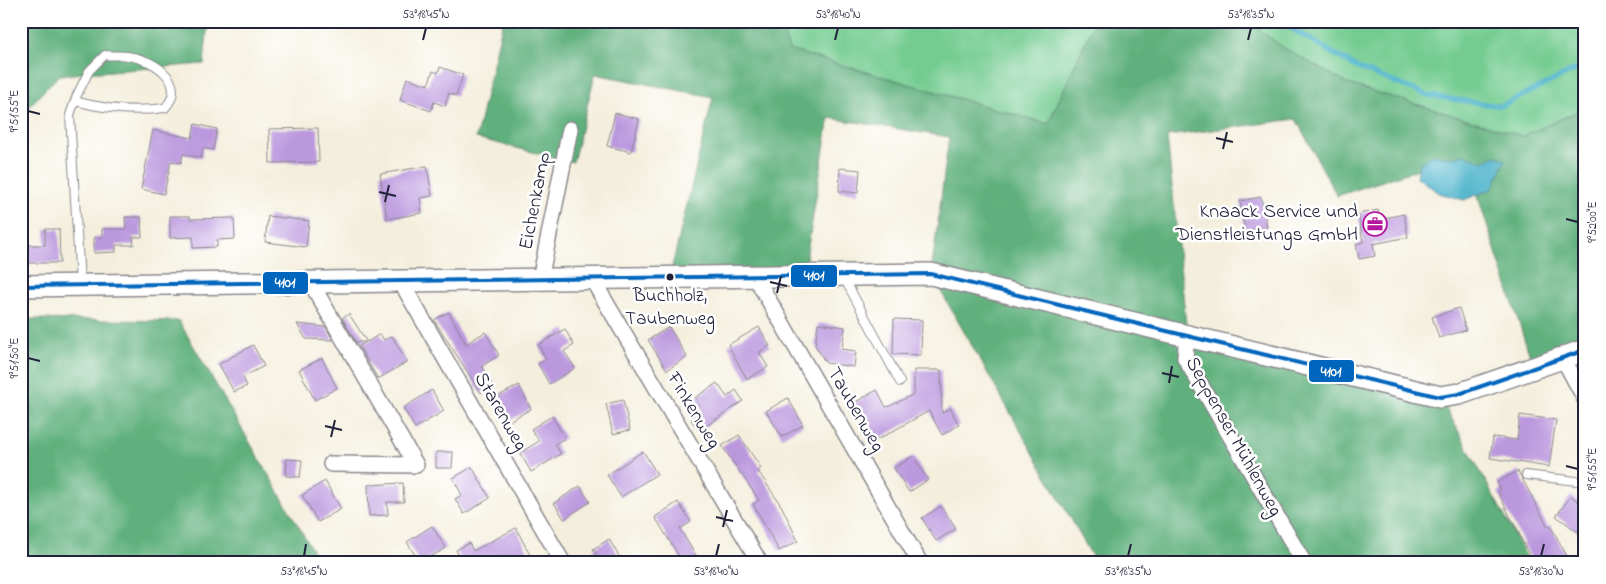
<svg xmlns="http://www.w3.org/2000/svg" width="1606" height="584" font-family="'Indie Flower',sans-serif">
<style>
.green{fill:#74cc91;stroke:#4b7766}
.forest{fill:#5fb07b;stroke:#40695b}
.water{fill:#4cb3ca;stroke:#376a82}
.lines{fill:none;stroke-linecap:round;stroke-linejoin:round}
.stream{stroke:#4cb3ca;stroke-width:5}
.building{fill:#bb98de}
.lane-casing{stroke:#8b888c;stroke-width:10}
.street-casing{stroke:#8b888c;stroke-width:18}
.secondary-casing{stroke:#8b888c;stroke-width:24}
.lane{stroke:#fff;stroke-width:8}
.street{stroke:#fff;stroke-width:15}
.secondary{stroke:#fff;stroke-width:21}
.bus-1-casing{stroke:#fff;stroke-width:8}
.bus-1{stroke:#0065bd;stroke-width:4}
.ticks{fill:none;stroke:#22223b;stroke-width:2}
.bus-dot{fill:#22223b;stroke:#fff;stroke-width:2}
.labels{text-anchor:middle;dominant-baseline:central;stroke-width:5;stroke-linejoin:round;paint-order:stroke}
.bus-label{font-size:19px;fill:#22223b;stroke:#fff}
.street-label{font-size:20px;fill:#22223b;stroke:#fff}
.poi-label{font-size:20px;fill:#22223b;stroke:#fff;text-anchor:end}
.line-badge{stroke:#fff;stroke-width:2}
.badge-label{font-size:14px;text-anchor:middle;font-weight:bold;fill:#fff}
.neatline{fill:none;stroke:#22223b;stroke-width:2}
.ticks-label{font-size:12px;text-anchor:middle;fill:#22223b}
</style>
<rect width="100%" height="100%" fill="#fff"/>
<filter id="ink" filterUnits="userSpaceOnUse"><feTurbulence type="fractalNoise" baseFrequency=".02" numOctaves="2"/><feDisplacementMap in="SourceGraphic" scale="10" xChannelSelector="R" yChannelSelector="G"/><feConvolveMatrix kernelMatrix="1 2 1 2 8 2 1 2 1" color-interpolation-filters="sRGB"/></filter>
<filter id="wash" filterUnits="userSpaceOnUse"><feTurbulence type="fractalNoise" baseFrequency=".0096" numOctaves="4" result="noise"/><feDisplacementMap in="SourceGraphic" scale="20" xChannelSelector="R" yChannelSelector="G"/><feGaussianBlur stdDeviation="1.12" result="paint"/><feColorMatrix in="noise" values="0 0 0 0 0 0 0 0 0 0 0 0 0 0 0 0 0 1.4 0 .05"/><feComposite in="paint" operator="in"/></filter>
<g filter="url(#wash)">
<rect width="100%" height="100%" fill="#f4efdd"/>
<g class="green">
<polygon points="779,21 1095,21 1048,124 789,50"/>
<polygon points="1247,21 1585,21 1585,108 1523,136 1348,84 1284,48"/>
</g>
<g class="forest">
<polygon points="21,21 208,21 204,64 59,75 21,115"/>
<polygon points="503,21 779,21 789,50 1048,124 1095,21 1247,21 1284,48 1348,84 1523,136 1585,108 1585,350 1534,369 1464,154 1337,196 1296,119 1167,136 1187,334 1440,397 1530,563 1096,563 931,274 949,137 829,118 803,277 669,279 713,97 595,74 573,162 476,138"/>
<polygon points="21,319 179,321 320,563 21,563"/>
</g>
<polygon class="water" points="1433,154 1451,158 1464,154 1483,162 1496,156 1506,160 1492,189 1464,200 1439,193 1417,177 1419,164"/>
<g class="lines">
<polyline class="stream" points="1279,21 1358,68 1430,96 1501,106 1585,65"/>
</g>
<g id="blocks">
<g class="building">
<polygon points="440,67 463,75 456,96 449,93 445,106 434,102 431,111 400,100 407,78 428,85 433,71 438,73"/>
<polygon points="615,113 639,119 631,152 607,146"/>
<polygon points="195,124 217,129 213,150 203,148 201,158 183,154 181,163 171,161 164,194 141,189 153,130 192,138"/>
<polygon points="318,128 319,162 270,163 269,129"/>
<polygon points="427,166 432,196 420,198 422,213 387,219 380,174"/>
<polygon points="840,168 860,170 858,193 839,191"/>
<polygon points="1261,197 1267,227 1245,231 1240,201"/>
<polygon points="1378,210 1380,219 1404,214 1408,237 1373,244 1375,256 1359,259 1356,244 1363,242 1358,214"/>
<polygon points="170,216 190,216 190,219 234,218 235,239 217,240 217,247 193,248 193,237 170,238"/>
<polygon points="268,216 309,221 306,247 265,242"/>
<polygon points="125,217 141,217 142,237 133,237 134,245 116,245 116,252 94,253 94,238 102,237 102,229 126,229"/>
<polygon points="45,229 59,229 60,263 28,263 28,245 45,245"/>
<polygon points="1459,308 1466,330 1439,338 1432,317"/>
<polygon points="449,312 466,344 485,332 499,355 482,366 493,386 481,393 434,320"/>
<polygon points="349,314 367,342 380,334 384,340 392,336 407,362 378,379 359,346 366,342 356,342 342,318"/>
<polygon points="894,319 922,320 921,355 893,354"/>
<polygon points="818,323 845,327 842,349 856,351 854,367 826,363 815,345"/>
<polygon points="297,324 326,327 333,340 306,339"/>
<polygon points="669,327 687,357 667,370 648,340"/>
<polygon points="759,327 770,346 759,352 768,367 747,379 728,345"/>
<polygon points="565,329 574,345 564,351 575,368 549,384 538,364 546,359 538,345"/>
<polygon points="253,345 264,366 243,377 247,386 234,392 219,364"/>
<polygon points="322,358 337,388 315,400 299,370"/>
<polygon points="914,370 941,370 942,413 950,408 959,425 942,435 929,411 875,441 854,403 877,390 886,407 890,406 914,394"/>
<polygon points="717,383 727,397 736,390 743,401 699,431 691,420 703,412 695,398"/>
<polygon points="519,385 531,409 509,421 497,397"/>
<polygon points="432,390 444,411 415,428 403,408"/>
<polygon points="788,398 803,425 782,437 766,411"/>
<polygon points="623,400 630,430 613,434 606,404"/>
<polygon points="1520,415 1556,420 1549,467 1490,458 1493,437 1517,440"/>
<polygon points="552,416 565,438 555,444 561,454 531,472 520,453 539,441 531,429"/>
<polygon points="739,435 761,468 758,471 782,507 798,541 779,551 753,504 759,500 722,446"/>
<polygon points="643,451 657,474 621,497 607,475"/>
<polygon points="436,452 453,452 452,468 436,468"/>
<polygon points="913,456 928,480 909,492 894,468"/>
<polygon points="287,459 302,460 300,477 286,476"/>
<polygon points="472,467 490,498 464,514 455,499 462,495 453,478"/>
<polygon points="1518,471 1548,527 1550,525 1567,556 1555,563 1533,563 1498,492 1501,490 1497,482"/>
<polygon points="325,481 341,509 318,522 302,495"/>
<polygon points="403,483 404,502 387,502 388,515 369,516 368,485"/>
<polygon points="580,486 590,502 564,519 554,503"/>
<polygon points="1571,496 1585,506 1585,523 1578,532 1556,516"/>
<polygon points="678,502 691,522 680,529 700,563 683,563 655,517"/>
<polygon points="941,506 956,529 936,541 922,518"/>
<polygon points="432,526 446,548 420,563 407,542"/>
<polygon points="516,528 534,563 452,563 460,558 456,550 469,543 473,551"/>
<polygon points="609,539 623,563 601,563 593,549"/>
</g>
</g>
</g>
<g filter="url(#ink)">
<use href="#blocks" fill-opacity="0" stroke="#8b888c" stroke-width="1"/>
<g class="lines">
<g class="lane-casing">
<g id="lane">
<path d="M75,101C104,109 135,112 165,108C189,82 153,59 128,56C121,55 113,56 105,55L89,71L77,95L70,115L80,283"/>
<polyline points="844,278 900,382"/>
<polyline points="1526,475 1585,482"/>
</g>
</g>
<g class="street-casing">
<g id="street">
<polyline points="756,278 920,563"/>
<polyline points="592,279 760,563"/>
<polyline points="540,280 570,129"/>
<polyline points="401,282 563,563"/>
<polyline points="311,283 416,465 331,464"/>
<polyline points="1187,334 1185,358 1304,563"/>
<polyline points="1563,358 1585,399"/>
</g>
</g>
<g class="secondary-casing">
<polyline id="secondary" points="21,286 931,274 1440,397 1459,394 1585,350"/>
</g>
<use href="#lane" class="lane"/>
<use href="#street" class="street"/>
<use href="#secondary" class="secondary"/>
<g class="bus-1-casing">
<polyline id="bus-1" points="21,286 931,274 1440,397 1459,394 1585,350"/>
</g>
<use href="#bus-1" class="bus-1"/>
</g>
</g>
<path class="ticks" d="M423,40L426,28M835,40L838,28M1248,40L1251,28M28,111L40,114M1216,138L1233,142M1223,149L1227,132M379,192L396,196M385,202L389,185M1566,219L1578,222M770,282L787,286M777,293L781,276M28,358L40,361M1162,373L1179,377M1169,383L1172,366M325,426L342,430M331,437L335,420M1566,466L1578,469M716,517L733,521M723,527L727,510M304,556L306,544M716,556L719,544M1128,556L1131,544M1541,556L1544,544"/>
<defs>
<g id="office-ring" transform="scale(1.25)"><circle r="9.5" fill="#fff" stroke="#b5179e" stroke-width="1.5"/><path d="M-6-3h4V-5.5h4V-3h4V5H-6ZM-1-4.5V-3h2v-1.5ZM-6 0V1H6V0Z" fill="#b5179e"/></g>
</defs>
<g fill-rule="evenodd">
<use href="#office-ring" x="1375" y="224"/>
</g>
<circle class="bus-dot" cx="670" cy="277" r="4.5"/>
<g class="labels">
<g class="bus-label">
<text x="670" y="296">Buchholz,<tspan x="670" dy="23">Taubenweg</tspan></text>
</g>
<g class="street-label">
<text transform="translate(536 201) rotate(-79)">Eichenkamp</text>
<text transform="translate(855 410) rotate(60)">Taubenweg</text>
<text transform="translate(693 411) rotate(59)">Finkenweg</text>
<text transform="translate(500 412) rotate(60)">Starenweg</text>
<text transform="translate(1233 437) rotate(61)">Seppenser Mühlenweg</text>
</g>
<g class="poi-label">
<text x="1358" y="212">Knaack Service und<tspan x="1358" dy="23">Dienstleistungs GmbH</tspan></text>
</g>
</g>
<g class="line-badge">
<rect x="790" y="264" width="48" height="24" rx="5" fill="#0065bd"/>
<rect x="262" y="271" width="47" height="24" rx="5" fill="#0065bd"/>
<rect x="1308" y="359" width="47" height="24" rx="5" fill="#0065bd"/>
</g>
<g class="badge-label">
<text x="814" y="280">4101</text>
<text x="285" y="287">4101</text>
<text x="1331" y="376">4101</text>
</g>
<rect width="1606" height="584" fill="none" stroke="#fff" stroke-width="55"/>
<rect x="28" y="28" width="1550" height="528" class="neatline"/>
<g class="ticks-label">
<text x="426" y="18">53°18'45"N</text>
<text x="838" y="18">53°18'40"N</text>
<text x="1251" y="18">53°18'35"N</text>
<text transform="translate(14 111) rotate(-90)" y="4">9°51'55"E</text>
<text transform="translate(1592 222) rotate(-90)" y="4">9°52'00"E</text>
<text transform="translate(14 358) rotate(-90)" y="4">9°51'50"E</text>
<text transform="translate(1592 469) rotate(-90)" y="4">9°51'55"E</text>
<text x="304" y="575">53°18'45"N</text>
<text x="716" y="575">53°18'40"N</text>
<text x="1128" y="575">53°18'35"N</text>
<text x="1541" y="575">53°18'30"N</text>
</g>
</svg>
